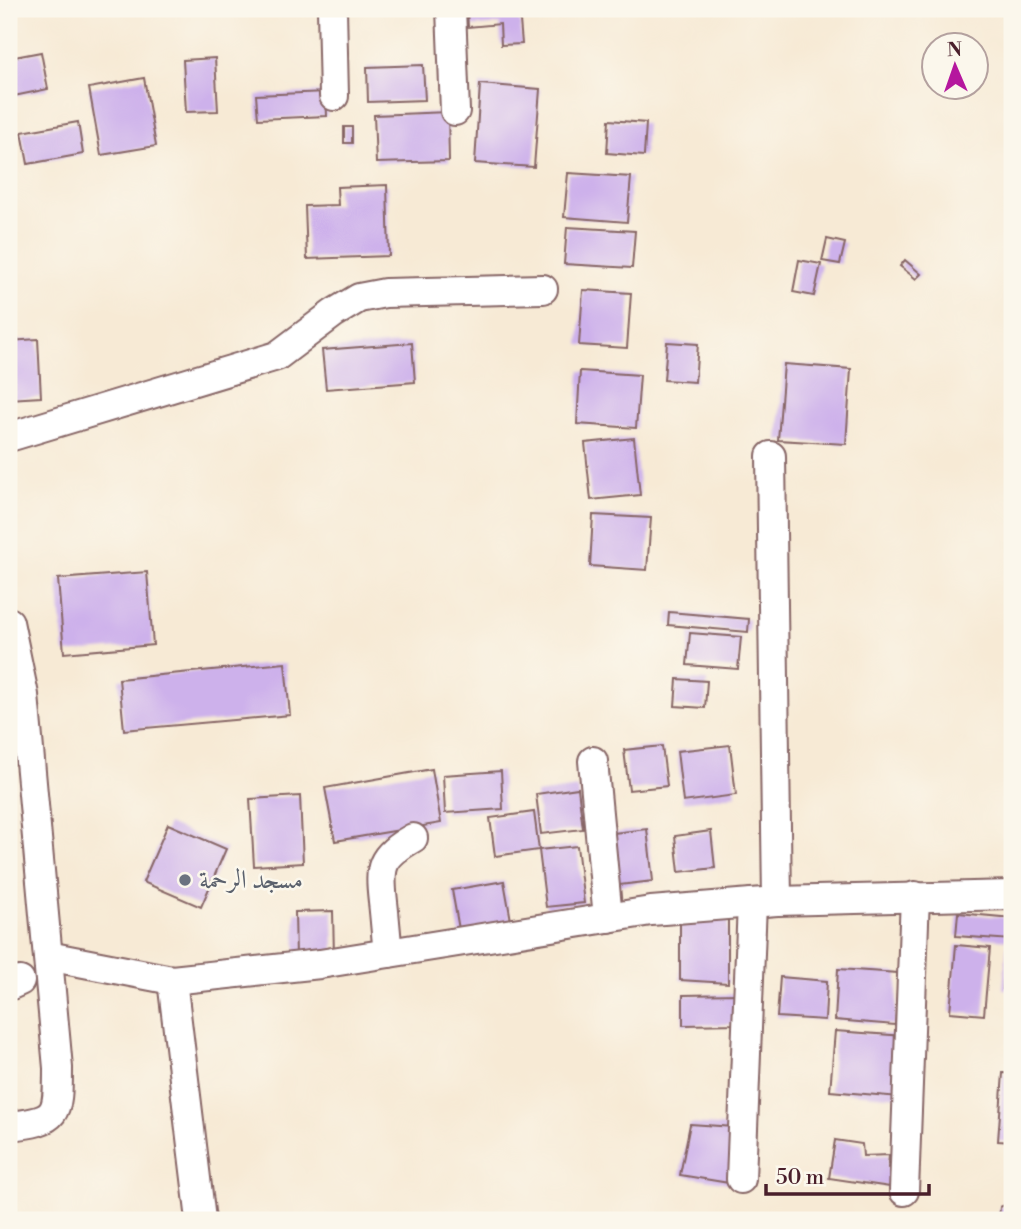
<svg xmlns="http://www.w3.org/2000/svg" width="1021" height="1229" font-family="'Libre Bodoni',Amiri,serif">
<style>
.building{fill:#cdb1eb}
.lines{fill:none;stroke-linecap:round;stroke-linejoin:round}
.minor-casing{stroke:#876666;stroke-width:32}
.minor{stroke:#fff;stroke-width:28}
.worship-dot{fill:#6b7280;stroke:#fbf7ec;stroke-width:2.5}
.labels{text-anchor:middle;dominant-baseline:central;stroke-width:5;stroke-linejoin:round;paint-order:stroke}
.worship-label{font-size:26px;fill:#5b616d;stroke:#fbf7ec;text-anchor:start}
</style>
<rect width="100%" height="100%" fill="#fbf7ec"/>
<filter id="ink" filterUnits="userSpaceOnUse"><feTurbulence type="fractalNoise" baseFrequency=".0143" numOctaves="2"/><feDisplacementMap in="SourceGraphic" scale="14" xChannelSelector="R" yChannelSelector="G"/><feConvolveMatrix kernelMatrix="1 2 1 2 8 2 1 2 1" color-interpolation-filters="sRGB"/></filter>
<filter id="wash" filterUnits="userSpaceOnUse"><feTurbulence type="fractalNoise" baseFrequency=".00686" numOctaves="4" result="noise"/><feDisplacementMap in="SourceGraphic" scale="28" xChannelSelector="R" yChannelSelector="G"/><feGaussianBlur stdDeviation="1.57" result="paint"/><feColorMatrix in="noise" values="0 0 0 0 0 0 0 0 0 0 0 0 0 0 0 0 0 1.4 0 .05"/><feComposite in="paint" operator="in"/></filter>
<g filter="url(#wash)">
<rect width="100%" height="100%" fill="#f7ead5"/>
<g id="blocks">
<g class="building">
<polygon points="467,9 519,9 522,44 501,45 500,24 468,27"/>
<polygon points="41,52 48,89 9,97 9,58"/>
<polygon points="215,58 218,111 186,112 183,60"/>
<polygon points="423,65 425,100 368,102 367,67"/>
<polygon points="144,78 156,146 101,155 89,88"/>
<polygon points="480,84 540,89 534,167 475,163"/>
<polygon points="326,92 327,116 258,119 256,95"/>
<polygon points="448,112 449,161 376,163 374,115"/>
<polygon points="609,120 646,123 644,156 607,153"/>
<polygon points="78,122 83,154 28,164 22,132"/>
<rect x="344" y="127" width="8" height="16"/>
<polygon points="568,173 631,177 627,222 564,217"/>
<polygon points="387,185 389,256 307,259 305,206 338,205 337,187"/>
<polygon points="567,227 635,231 632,268 564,264"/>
<polygon points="13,237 17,293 9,294 9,238"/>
<polygon points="827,239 845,243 840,264 822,261"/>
<polygon points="799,260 821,264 814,296 793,292"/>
<polygon points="905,260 921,274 916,279 900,266"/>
<polygon points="583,290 631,293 627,348 579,345"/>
<polygon points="38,339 41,397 9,399 9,341"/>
<polygon points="667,342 698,344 695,382 664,380"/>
<polygon points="412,343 415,382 326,389 322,350"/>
<polygon points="784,364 851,369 846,444 778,440"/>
<polygon points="580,371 640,375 636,428 577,424"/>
<polygon points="634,438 640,495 591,500 585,443"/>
<polygon points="593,515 651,518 647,570 590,566"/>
<polygon points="147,572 153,645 64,653 58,579"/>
<polygon points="669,612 749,619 748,632 668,625"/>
<polygon points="690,633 741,637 738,669 687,665"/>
<polygon points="285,663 290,715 124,730 119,679"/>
<polygon points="677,679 707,681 705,708 675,706"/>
<polygon points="730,745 736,795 683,802 677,751"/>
<polygon points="662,746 667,786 629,790 624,750"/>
<polygon points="432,769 441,823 335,841 325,788"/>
<polygon points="501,771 503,809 445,813 443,775"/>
<polygon points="578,788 583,829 541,834 536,794"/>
<polygon points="300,796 303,863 254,866 250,799"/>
<polygon points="534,812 539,850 495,856 490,818"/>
<polygon points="168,824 226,849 201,907 143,882"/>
<polygon points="647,829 653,881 611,886 605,834"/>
<polygon points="711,831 715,868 679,872 675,836"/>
<polygon points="577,846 584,903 546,907 539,850"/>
<polygon points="504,881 512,926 460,935 452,890"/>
<polygon points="333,911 334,956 296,957 295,912"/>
<polygon points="958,913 1012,918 1012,940 956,936"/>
<polygon points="728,917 728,983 680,980 680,923"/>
<polygon points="956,945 990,948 984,1015 950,1012"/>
<polygon points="1007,946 1012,946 1012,989 1003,989"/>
<polygon points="838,969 898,973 895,1025 835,1020"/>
<polygon points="780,977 827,981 825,1020 777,1017"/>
<polygon points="739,994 739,1024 683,1025 683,995"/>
<polygon points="835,1031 905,1036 900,1097 830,1091"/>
<polygon points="1003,1073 1012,1074 1012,1142 998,1141"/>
<polygon points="690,1124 734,1127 729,1183 680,1175"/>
<polygon points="835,1140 862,1144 863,1156 889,1155 888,1168 896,1169 897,1188 829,1178"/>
<polygon points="1012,1202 1012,1220 999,1220 1000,1207"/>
</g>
</g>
</g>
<g filter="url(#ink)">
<use href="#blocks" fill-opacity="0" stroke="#876666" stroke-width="2"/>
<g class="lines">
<g class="minor-casing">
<g id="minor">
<polyline points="332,9 334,96"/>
<polyline points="451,9 455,111"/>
<polyline points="9,437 277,356 334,313 359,298 385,293 543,289"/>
<polyline points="771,456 777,901"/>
<path d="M9,622L24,695L58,1068C58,1115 58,1121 9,1126"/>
<polyline points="593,761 608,918"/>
<path d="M388,953C386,936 385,919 383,902C379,866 380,857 413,838"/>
<polyline points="48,956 172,980 320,964 651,911 777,901 1012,895"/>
<polyline points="172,980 201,1220"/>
<polyline points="9,986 20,981"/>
<polyline points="741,1179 752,903"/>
<polyline points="904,1191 915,896"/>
</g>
</g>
<use href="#minor" class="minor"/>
</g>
</g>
<circle class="worship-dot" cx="185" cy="880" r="7"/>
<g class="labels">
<g class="worship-label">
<text x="199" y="880">مسجد الرحمة</text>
</g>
</g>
<rect width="1021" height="1229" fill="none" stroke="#fbf7ec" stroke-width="35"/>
<g transform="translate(955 66) rotate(358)"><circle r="33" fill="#fbf7ec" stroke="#b4a19f" stroke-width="2"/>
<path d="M0-5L12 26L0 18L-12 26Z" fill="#b5179e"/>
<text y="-10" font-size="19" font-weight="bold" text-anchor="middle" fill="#4a1f2b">N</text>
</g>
<path d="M766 1184v10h163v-10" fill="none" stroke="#4a1f2b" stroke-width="3.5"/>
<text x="776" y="1184" font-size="21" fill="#4a1f2b" stroke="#fbf7ec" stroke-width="5" paint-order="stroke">50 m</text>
</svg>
